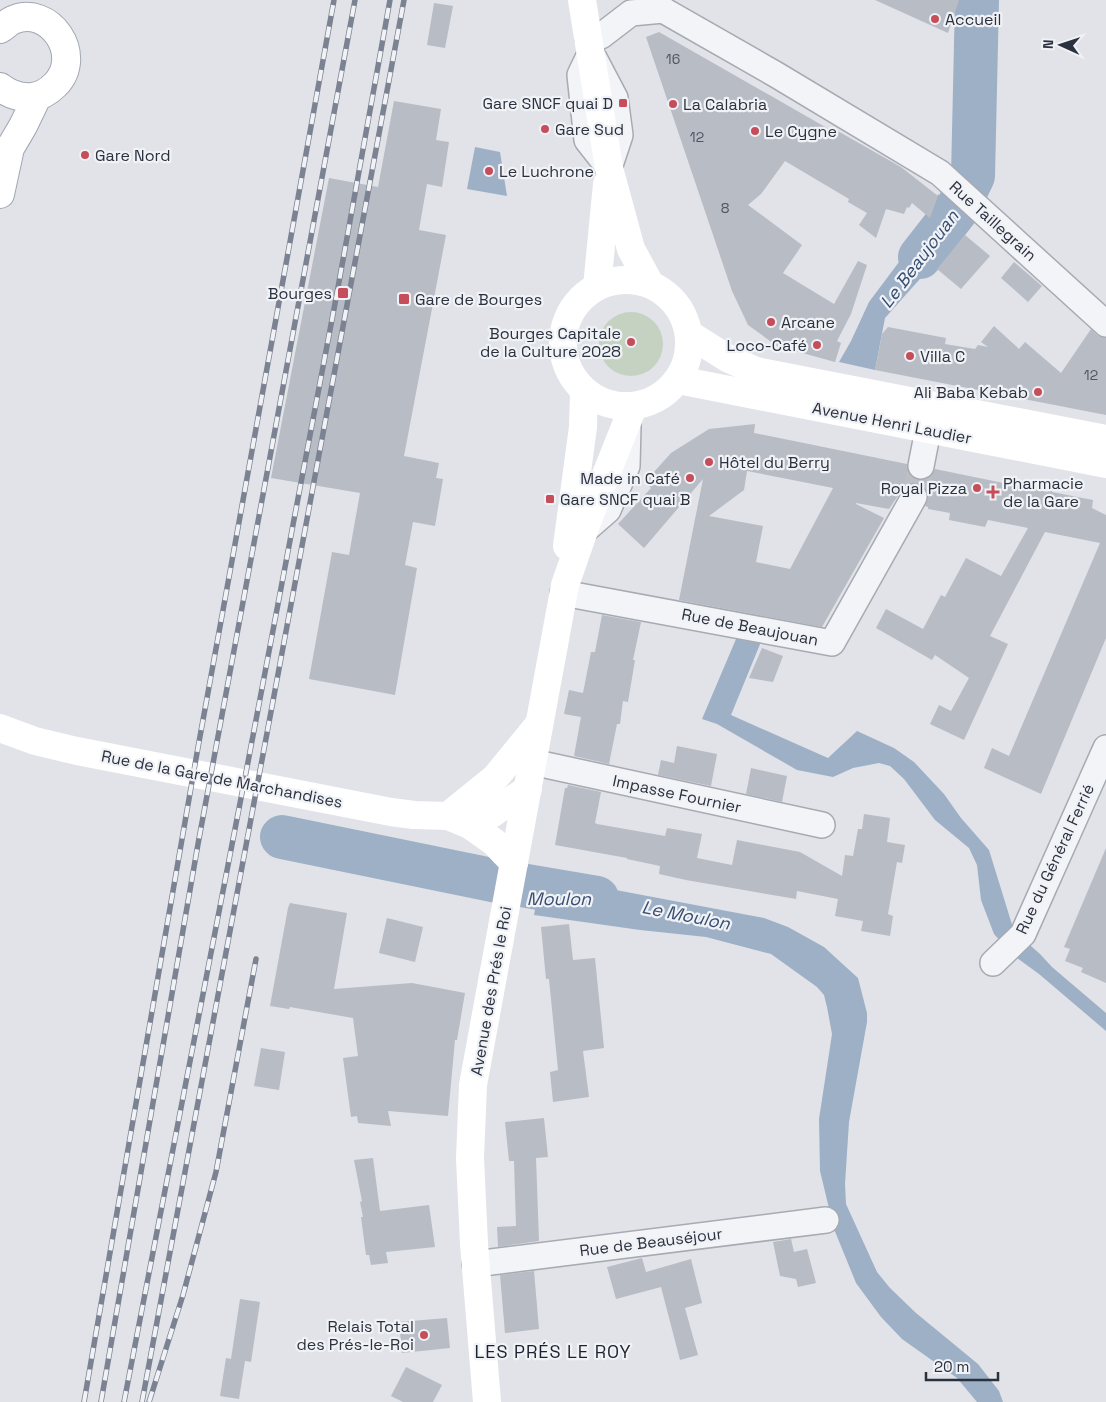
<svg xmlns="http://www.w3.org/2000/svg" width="1106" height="1402" font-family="'Space Grotesk',sans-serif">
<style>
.green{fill:#c5d2c2}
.water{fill:#9eb0c6}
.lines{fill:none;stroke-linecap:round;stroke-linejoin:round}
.river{stroke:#9eb0c6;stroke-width:44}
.building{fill:#b8bcc5;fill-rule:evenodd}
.street-tunnel{stroke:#bcbfc6;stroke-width:25;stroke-dasharray:25 12;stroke-linecap:butt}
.street-casing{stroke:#a6aab2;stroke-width:28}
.primary-casing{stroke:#a1a7b3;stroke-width:30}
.street{stroke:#f3f4f7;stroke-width:25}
.secondary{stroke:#fff;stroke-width:28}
.primary{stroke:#fff;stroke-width:28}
.rail-casing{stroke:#7b8291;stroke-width:5.5}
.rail{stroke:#f0f2f6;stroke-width:4;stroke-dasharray:11;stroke-linecap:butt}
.poi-dot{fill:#c64d5a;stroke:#f0f2f6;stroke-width:2}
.labels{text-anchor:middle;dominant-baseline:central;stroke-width:4.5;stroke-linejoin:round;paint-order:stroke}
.number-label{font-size:14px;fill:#4e5460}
.poi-label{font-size:16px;fill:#2a313f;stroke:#f0f2f6;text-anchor:start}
.street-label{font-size:16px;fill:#2a313f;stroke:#f0f2f6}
.water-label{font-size:18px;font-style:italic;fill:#364e71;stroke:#f0f2f6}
.neighbourhood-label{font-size:18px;letter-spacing:1px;fill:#1c2230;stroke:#f0f2f6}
</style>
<rect width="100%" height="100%" fill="#e1e3e8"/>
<circle class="green" cx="631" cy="344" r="32"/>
<g class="water">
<polygon points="971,0 984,0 988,190 955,162"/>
<polygon points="475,147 500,152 507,196 467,189"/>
<polygon points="938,194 970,223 885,318 875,370 839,362 851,341 869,302 929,222"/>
<polygon points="739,632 763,637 731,715 828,758 857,731 894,748 914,762 944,794 961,818 989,850 1014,931 1040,954 1052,967 1106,1013 1106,1031 1039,974 1013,955 994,934 981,900 977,865 969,848 935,820 904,779 890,766 879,763 853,768 833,777 797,770 717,724 702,719"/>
<polygon points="542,871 584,884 764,918 788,927 824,947 858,978 867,1013 867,1022 849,1122 845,1184 846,1204 877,1272 890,1288 916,1313 978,1364 999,1391 1003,1402 977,1402 957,1378 902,1339 881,1317 856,1283 834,1229 820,1171 819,1119 832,1034 827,1007 824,995 817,987 771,954 706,937 640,930 534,915"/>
</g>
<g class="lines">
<g class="river">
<polyline points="920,257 956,211 973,176 977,0"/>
<polyline points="282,837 492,880 597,898"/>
</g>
</g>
<g class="building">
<polygon points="875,0 959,0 948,33"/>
<polygon points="434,3 453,6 445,48 427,45"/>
<polygon points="659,32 834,132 836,130 901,167 938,196 930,218 912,203 909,208 907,207 904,214 886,209 876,238 859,225 867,213 848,202 849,199 785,161 761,194 748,205 802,245 783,273 834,304 858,261 867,265 851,314 837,341 841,343 835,362 777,346 748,325 732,291 646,37"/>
<polygon points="394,101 441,109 436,140 449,142 442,187 427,184 419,230 446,235 404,456 439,463 436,478 443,479 435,526 413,522 405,565 417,568 395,695 309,679 332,552 349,555 360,493 271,478 329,178 378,187"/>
<polygon points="965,235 990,256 961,289 937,269"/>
<polygon points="1014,262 1042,286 1028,302 1001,278"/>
<polygon points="994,326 1019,349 1025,342 1061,373 1091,329 1097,335 1106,338 1106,415 875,370 882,334 888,327 946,338 945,344 975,349 978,345 988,347 981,342"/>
<path d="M755,424L754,433L907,464L908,471L911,476L918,480L926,479L931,476L935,469L1048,492L1049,489L1052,490V492L1093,500L1092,508L1106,515V638L1041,794L984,768L992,748L1009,756L1100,543L1045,532L990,636L1008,644L964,740L930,724L939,705L951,711L969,678L935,655L932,660L876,628L886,609L923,629L941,595L945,597L966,558L1001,576L1028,528L988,520L985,527L949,520L950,513L928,509V507L925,506L928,497L927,490L921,485L914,483L907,484L902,490L889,509L856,503V504L884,518L822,627L679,600L703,479L644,548L618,524L651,488L645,482L671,453L709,429ZM747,471L833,488L790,569L756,562L763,526L709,516L744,490Z"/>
<polygon points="602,615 641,622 633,660 635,660 628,702 623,701 620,724 617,724 609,764 574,756 581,717 564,714 569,690 583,693 591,652 595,652"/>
<polygon points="762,648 783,656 773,682 749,678"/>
<polygon points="677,746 717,754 711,786 658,775 661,760 674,763"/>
<polygon points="751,768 787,776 782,802 746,794"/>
<polygon points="568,785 601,792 595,823 597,824 665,836 667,828 702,834 697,858 732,865 737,840 800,852 842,876 845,855 853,856 858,829 862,829 864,814 890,818 887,842 905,845 902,863 897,862 888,914 893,916 890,936 861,931 863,921 835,916 838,899 797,891 796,899 686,880 659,874 660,866 627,859 627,858 555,845 565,788 567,788"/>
<polygon points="1106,848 1106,983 1081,972 1083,968 1065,961 1070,949 1064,947"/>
<polygon points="290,903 347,913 334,989 412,983 465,993 457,1040 455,1040 448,1116 388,1111 391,1126 358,1123 357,1116 351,1117 343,1058 358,1056 353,1018 290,1007 289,1009 270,1006 288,908"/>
<polygon points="387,918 423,927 415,962 379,953"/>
<polygon points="569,924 573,960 595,958 604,1048 583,1051 589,1097 553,1102 550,1072 558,1070 549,979 546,979 541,927"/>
<polygon points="261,1048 285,1052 279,1090 254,1086"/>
<polygon points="544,1118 548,1157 536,1158 539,1241 498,1247 497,1227 516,1226 514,1161 509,1161 505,1122"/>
<polygon points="373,1158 380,1211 429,1205 435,1247 386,1252 388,1263 371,1265 369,1255 366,1255 361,1217 363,1217 360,1202 362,1201 354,1160"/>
<polygon points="791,1239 794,1252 807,1249 816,1283 798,1287 796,1279 780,1276 773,1242"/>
<polygon points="642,1258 646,1272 691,1259 702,1303 685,1308 698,1355 680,1360 661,1287 616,1299 607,1267"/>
<polygon points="534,1271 539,1329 505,1333 500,1275"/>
<polygon points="240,1299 260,1302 251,1362 240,1360 245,1361 239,1399 220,1396 226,1358 231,1359"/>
<polygon points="447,1318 450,1348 402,1353 399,1322"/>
<polygon points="406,1367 442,1385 433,1402 403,1402 391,1396"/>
</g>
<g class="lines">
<polyline class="street-tunnel" points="914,497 921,466"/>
<g class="street-casing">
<g id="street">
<polyline points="656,0 663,10 775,74 940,173 1106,324"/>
<polyline points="588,38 601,36 631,13 663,10"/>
<polyline points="591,52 580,75 587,140 609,168"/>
<polyline points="594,58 615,98 620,135 609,168"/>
<polyline points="921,466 928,430"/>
<polyline points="584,531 608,510 627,466 628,426"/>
<polyline points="563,593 832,643 914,497"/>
<polyline points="532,762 822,825"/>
<polyline points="993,963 1023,934 1106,748"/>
<polyline points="475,1264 826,1220"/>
</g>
</g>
<g class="primary-casing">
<g id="primary">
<path d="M0,29C4,27 8,22 13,20C49,4 85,55 55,85C49,91 41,96 32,97C20,98 10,95 0,87"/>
<polyline points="0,194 10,148 23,126 37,97"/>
</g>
</g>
<use href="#street" class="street"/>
<g class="secondary">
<polyline points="582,0 609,168 631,249 650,284"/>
<circle cx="626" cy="343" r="63"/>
<polyline points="597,287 607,184"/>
<polyline points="689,334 727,358 756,371 1106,439"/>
<polyline points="678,380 1106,464"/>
<polyline points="567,546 583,427 584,392"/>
<polyline points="0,728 35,741 77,751 391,812 414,815 448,816 470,825 494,842 514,863"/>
<polyline points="448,816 495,778 539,724"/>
<polyline points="470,825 493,813 528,789"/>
<polyline points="487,1402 474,1244 470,1158 473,1085 565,585 587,522 633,407"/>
</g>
<use href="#primary" class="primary"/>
<g class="rail-casing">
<g id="rail">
<polyline points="84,1402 197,753 334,0"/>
<polyline points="101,1402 198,844 355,0"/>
<polyline points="124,1402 248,762 337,293 390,0"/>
<polyline points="142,1402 404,0"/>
<polyline points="149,1402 183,1295 216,1172 256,959"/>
</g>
</g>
<use href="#rail" class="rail"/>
</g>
<g class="poi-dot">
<circle cx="935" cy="19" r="5"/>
<rect x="618" y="98" width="10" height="10" rx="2.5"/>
<circle cx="673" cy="104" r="5"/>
<circle cx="545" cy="129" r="5"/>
<circle cx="755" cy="131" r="5"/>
<circle cx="85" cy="155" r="5"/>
<circle cx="489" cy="171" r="5"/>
<rect x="337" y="287" width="12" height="12" rx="2.5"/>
<rect x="398" y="293" width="12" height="12" rx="2.5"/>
<circle cx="771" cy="322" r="5"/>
<circle cx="631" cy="342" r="5"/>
<circle cx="817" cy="345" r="5"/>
<circle cx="910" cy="356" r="5"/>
<circle cx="1038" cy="392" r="5"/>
<circle cx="709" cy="462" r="5"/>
<circle cx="690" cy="478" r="5"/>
<circle cx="977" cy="488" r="5"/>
<path d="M990.5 484.5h5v5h5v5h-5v5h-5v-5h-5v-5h5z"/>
<rect x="545" y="494" width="10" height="10" rx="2.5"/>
<circle cx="424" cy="1335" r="5"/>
</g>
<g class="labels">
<g class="number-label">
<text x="673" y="59">16</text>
<text x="697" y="137">12</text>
<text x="725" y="208">8</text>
<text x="1091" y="375">12</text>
</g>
<g class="poi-label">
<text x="945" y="19">Accueil</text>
<text x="613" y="103" text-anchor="end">Gare SNCF quai D</text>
<text x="683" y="104">La Calabria</text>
<text x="555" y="129">Gare Sud</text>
<text x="765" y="131">Le Cygne</text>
<text x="95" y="155">Gare Nord</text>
<text x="499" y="171">Le Luchrone</text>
<text x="332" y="293" text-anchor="end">Bourges</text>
<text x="415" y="299">Gare de Bourges</text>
<text x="781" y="322">Arcane</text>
<text x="621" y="333" text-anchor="end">Bourges Capitale<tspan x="621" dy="18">de la Culture 2028</tspan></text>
<text x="807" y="345" text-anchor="end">Loco-Café</text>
<text x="920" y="356">Villa C</text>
<text x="1028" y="392" text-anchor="end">Ali Baba Kebab</text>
<text x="719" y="462">Hôtel du Berry</text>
<text x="680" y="478" text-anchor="end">Made in Café</text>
<text x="1003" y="483">Pharmacie<tspan x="1003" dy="18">de la Gare</tspan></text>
<text x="967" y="488" text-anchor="end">Royal Pizza</text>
<text x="560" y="499">Gare SNCF quai B</text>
<text x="414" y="1326" text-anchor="end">Relais Total<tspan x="414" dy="18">des Prés-le-Roi</tspan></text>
</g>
<g class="street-label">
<text transform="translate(993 221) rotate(42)">Rue Taillegrain</text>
<text transform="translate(892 423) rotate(11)">Avenue Henri Laudier</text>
<text transform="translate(750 627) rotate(11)">Rue de Beaujouan</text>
<text transform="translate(222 779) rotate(11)">Rue de la Gare de Marchandises</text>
<text transform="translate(677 794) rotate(12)">Impasse Fournier</text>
<text transform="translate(1055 859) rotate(-65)">Rue du Général Ferrié</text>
<text transform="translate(491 991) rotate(-80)">Avenue des Prés le Roi</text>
<text transform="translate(651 1242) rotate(-7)">Rue de Beauséjour</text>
</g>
<g class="water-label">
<text transform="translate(919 259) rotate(-53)">Le Beaujouan</text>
<text x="559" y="898">Moulon</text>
<text transform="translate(686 915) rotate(11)">Le Moulon</text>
</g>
<g class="neighbourhood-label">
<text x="553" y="1351">LES PRÉS LE ROY</text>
</g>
</g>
<g transform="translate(1061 45) rotate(273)" stroke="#f0f2f6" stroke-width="4" paint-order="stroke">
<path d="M0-4L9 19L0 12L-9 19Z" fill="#2a313f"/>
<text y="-8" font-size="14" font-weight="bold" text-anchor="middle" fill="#2a313f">N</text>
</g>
<path d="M926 1372v8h72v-8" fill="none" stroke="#2a313f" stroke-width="2.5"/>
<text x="934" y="1372" font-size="15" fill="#2a313f" stroke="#f0f2f6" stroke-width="4" paint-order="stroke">20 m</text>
</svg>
